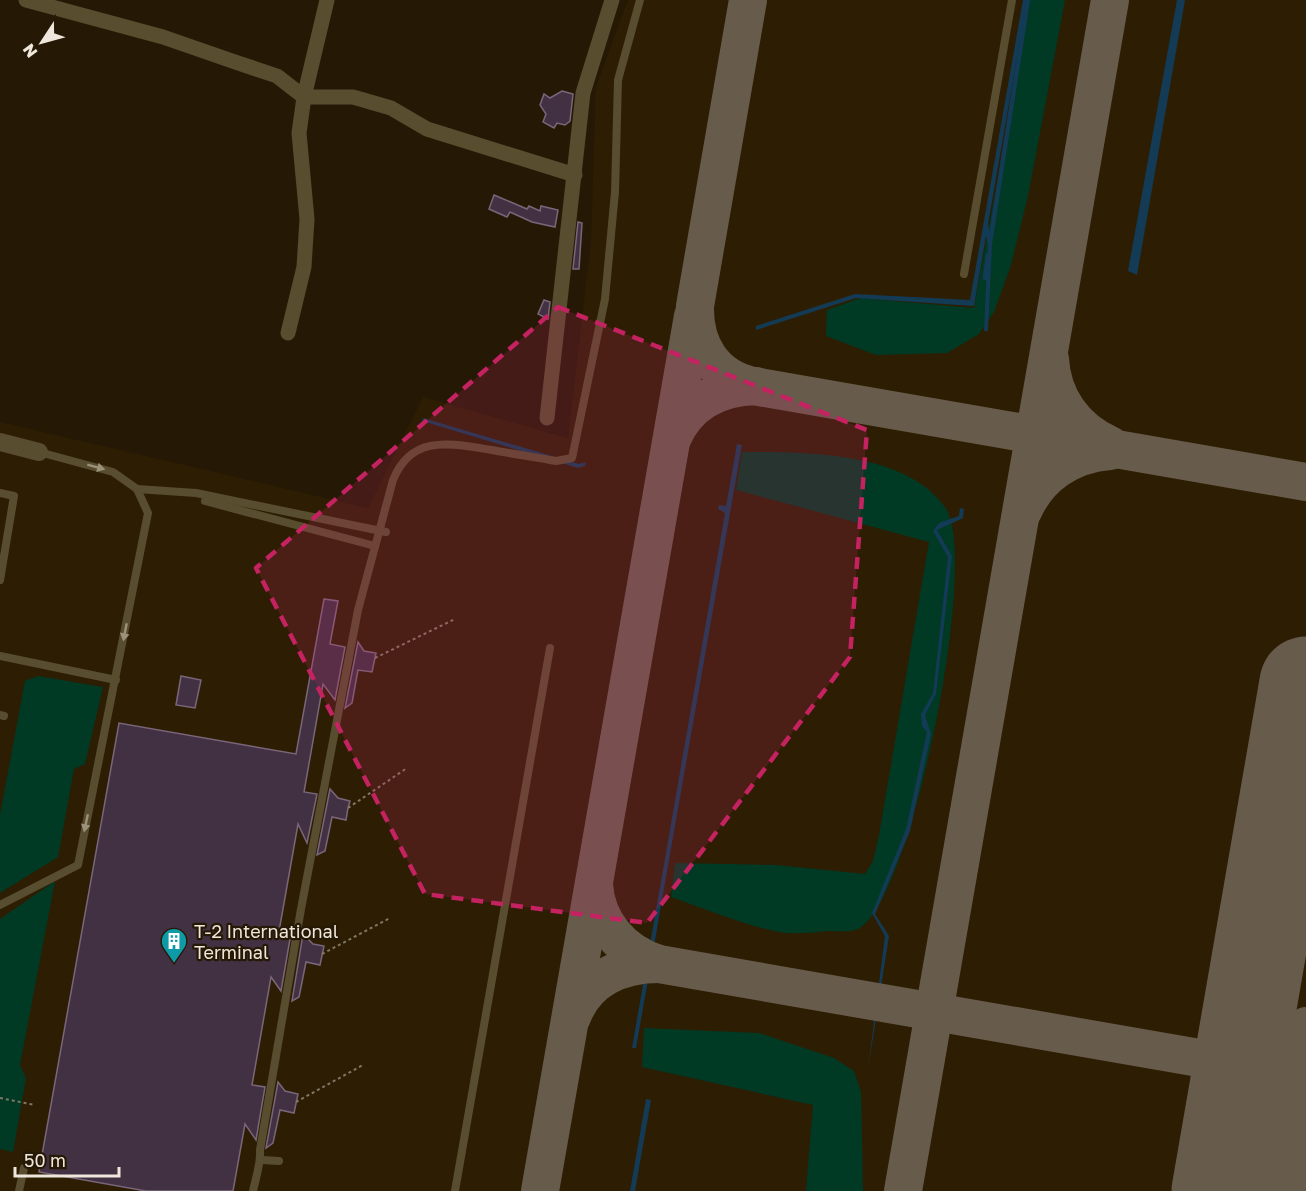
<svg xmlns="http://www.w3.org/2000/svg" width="1306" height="1191" font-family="'Golos Text',sans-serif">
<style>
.built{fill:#2d1e03}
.green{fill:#003924}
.water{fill:#133b56}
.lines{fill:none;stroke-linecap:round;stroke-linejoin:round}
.stream{stroke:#133b56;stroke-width:4.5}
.taxiway{stroke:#675c4c;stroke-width:38}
.runway{stroke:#675c4c;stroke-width:93}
.building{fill:#423142;stroke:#7a667a;stroke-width:1.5}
.path{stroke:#817768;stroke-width:2;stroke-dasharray:3 3;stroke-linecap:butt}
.service{stroke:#584d2e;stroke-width:8}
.minor{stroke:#584d2e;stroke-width:15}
.tertiary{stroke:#584d2e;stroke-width:18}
.oneway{fill:#9c927c}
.marked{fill:#c42261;fill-opacity:0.2;stroke:#c42261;stroke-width:4.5;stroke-dasharray:12 8;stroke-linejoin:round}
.labels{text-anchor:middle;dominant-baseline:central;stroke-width:4.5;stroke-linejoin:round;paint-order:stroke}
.poi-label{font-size:18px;fill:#efe7db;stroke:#251906;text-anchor:start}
</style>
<rect width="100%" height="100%" fill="#251906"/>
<polygon class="built" points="628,0 1306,0 1306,1191 0,1191 0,422 368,508 423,397 568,438 591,242 596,87"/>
<g class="green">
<polygon points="1030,0 1065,0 1028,196 1011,265 994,312 986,324 979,334 947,353 876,355 826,336 827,310 860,298 974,308"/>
<path d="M742,452C804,452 905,451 945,507C981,556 912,897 860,928C851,933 839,931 829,931C813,932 794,935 779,932C743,925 706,909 671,897L675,863L776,865L865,874L873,861L879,835L929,542L736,490Z"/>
<polygon points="38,676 103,687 85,764 74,769 58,857 0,893 0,815 25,681"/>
<polygon points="55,881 20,1065 26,1078 13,1152 0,1149 0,919"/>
<polygon points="644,1028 759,1033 834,1058 854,1071 861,1092 863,1191 806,1191 813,1105 642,1067"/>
</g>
<g class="water">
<polygon points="1023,0 1027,0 988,224 992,244 988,331 984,331 988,244 986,236 974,306 856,298 756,330 756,326 855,294 970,300"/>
<polygon points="1177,0 1185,0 1137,275 1128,271"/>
<polygon points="423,418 579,464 586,462 585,466 578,468 422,421"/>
<polygon points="737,444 742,445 636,1048 632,1048 725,513 718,509 719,505 726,506"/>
<polygon points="960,508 964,509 963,518 937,530 952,556 936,694 925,715 931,734 910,831 875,914 889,936 868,1069 885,936 872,913 906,829 927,732 922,726 921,714 933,693 948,557 933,531 939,523 959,516"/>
<polygon points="646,1099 651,1100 635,1191 630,1191"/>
</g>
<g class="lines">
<g class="stream">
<polyline points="990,243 1028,0"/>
<polyline points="985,278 988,255"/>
</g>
<g class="taxiway">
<path d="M748,0L695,306C694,345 713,377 753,386L1306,482"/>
<path d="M1050,359C1052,397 1074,429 1110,445"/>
<path d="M672,439C687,403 719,387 756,386"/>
<path d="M1023,511C1039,475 1071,454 1110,451"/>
<path d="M594,884C596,922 622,953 659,964L1228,1063"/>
<path d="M572,1017C586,979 621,964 659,964L654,963"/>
<polyline points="540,1191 693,316"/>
<polyline points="903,1191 1110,0"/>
<path d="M1285,1191C1296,1128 1299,1088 1228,1063C1259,1063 1285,1047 1306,1026"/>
</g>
<g class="runway">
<polyline points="1218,1191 1306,683"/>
<polyline points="1289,1191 1306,1096"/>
</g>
</g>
<g class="building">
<polygon points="562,91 573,94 570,121 565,125 557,123 554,128 543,122 546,114 540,105 544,94 550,98"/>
<polygon points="494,195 527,209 529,206 540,211 541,206 558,210 555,227 532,222 510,212 507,217 489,209"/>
<polygon points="578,222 582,223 579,269 573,269"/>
<polygon points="544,300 550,302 548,319 538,314"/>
<polygon points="324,599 338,601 330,644 345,647 335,700 323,684 304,792 317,794 307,843 298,824 278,937 290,939 281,991 271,977 252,1085 265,1087 256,1140 245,1124 233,1191 146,1191 39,1172 119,723 296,754"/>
<polygon points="358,642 364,651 376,653 372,672 358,670 352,703 345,708"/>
<polygon points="181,676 201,680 195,708 176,705"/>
<polygon points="330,789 338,798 350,801 348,808 346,820 332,817 325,851 317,855"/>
<polygon points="303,934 313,944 324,946 320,965 306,962 299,997 292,1001"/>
<polygon points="278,1082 285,1091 298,1094 294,1113 280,1110 273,1143 266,1148"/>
</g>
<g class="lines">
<g class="path">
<polyline points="375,658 455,619"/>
<polyline points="348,808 407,768"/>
<polyline points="322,954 390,918"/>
<polyline points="0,1098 35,1105"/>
<polyline points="296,1102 363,1065"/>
</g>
<g class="service">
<polyline points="964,274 1012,0"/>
<polyline points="137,489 196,493 386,532"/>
<polyline points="0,493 14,496 0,580"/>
<polyline points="205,501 375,546"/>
<polyline points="0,656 116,680"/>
<polyline points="0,715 4,716"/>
<polyline points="0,905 78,865 148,513 137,489 113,472 39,452"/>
<polyline points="262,1160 279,1161"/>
<polyline points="19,1191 24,1168"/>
<path d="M253,1191C256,1177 261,1163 260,1150L301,909L358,610L393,480C412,433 452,444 492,450C513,454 535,457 556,461L572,458L605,299L615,192L618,80L640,0"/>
<polyline points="455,1191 550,648"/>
</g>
<g class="minor">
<polyline points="26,0 163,37 238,63 277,76 304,97 353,97 391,108 427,129 575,175"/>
<polyline points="288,333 304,267 307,219 299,133 304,97 327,0"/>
<polyline points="547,418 583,93 612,0"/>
</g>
<polyline class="tertiary" points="0,442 39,452"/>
</g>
<defs><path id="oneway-solid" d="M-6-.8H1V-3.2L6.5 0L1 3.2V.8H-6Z" transform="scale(1.5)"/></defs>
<g class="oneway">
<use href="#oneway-solid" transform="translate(96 467) rotate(15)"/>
<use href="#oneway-solid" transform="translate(125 632) rotate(101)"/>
<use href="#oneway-solid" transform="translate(86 823) rotate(102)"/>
</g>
<path class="marked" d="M558,307L867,430L850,657L647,923L425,894L256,568Z"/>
<defs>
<g id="building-pin" transform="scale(1.35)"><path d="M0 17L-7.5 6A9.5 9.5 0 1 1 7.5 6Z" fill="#0f9aa8" stroke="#251906"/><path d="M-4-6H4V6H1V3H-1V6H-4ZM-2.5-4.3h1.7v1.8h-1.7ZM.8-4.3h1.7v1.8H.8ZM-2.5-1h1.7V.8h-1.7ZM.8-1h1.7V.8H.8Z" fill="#fff"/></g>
</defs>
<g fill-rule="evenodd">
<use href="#building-pin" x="174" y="941"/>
</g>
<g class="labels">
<g class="poi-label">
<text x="194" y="931">T-2 International<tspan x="194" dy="21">Terminal</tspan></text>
</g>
</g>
<g transform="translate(42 42) rotate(234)" stroke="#251906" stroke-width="4.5" paint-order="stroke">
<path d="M0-4.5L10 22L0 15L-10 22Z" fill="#efe7db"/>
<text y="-9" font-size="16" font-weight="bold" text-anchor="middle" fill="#efe7db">N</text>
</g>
<path d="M15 1167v9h104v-9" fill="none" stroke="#efe7db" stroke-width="3"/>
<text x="24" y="1167" font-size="18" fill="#efe7db" stroke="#251906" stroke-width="4.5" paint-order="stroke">50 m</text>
</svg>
